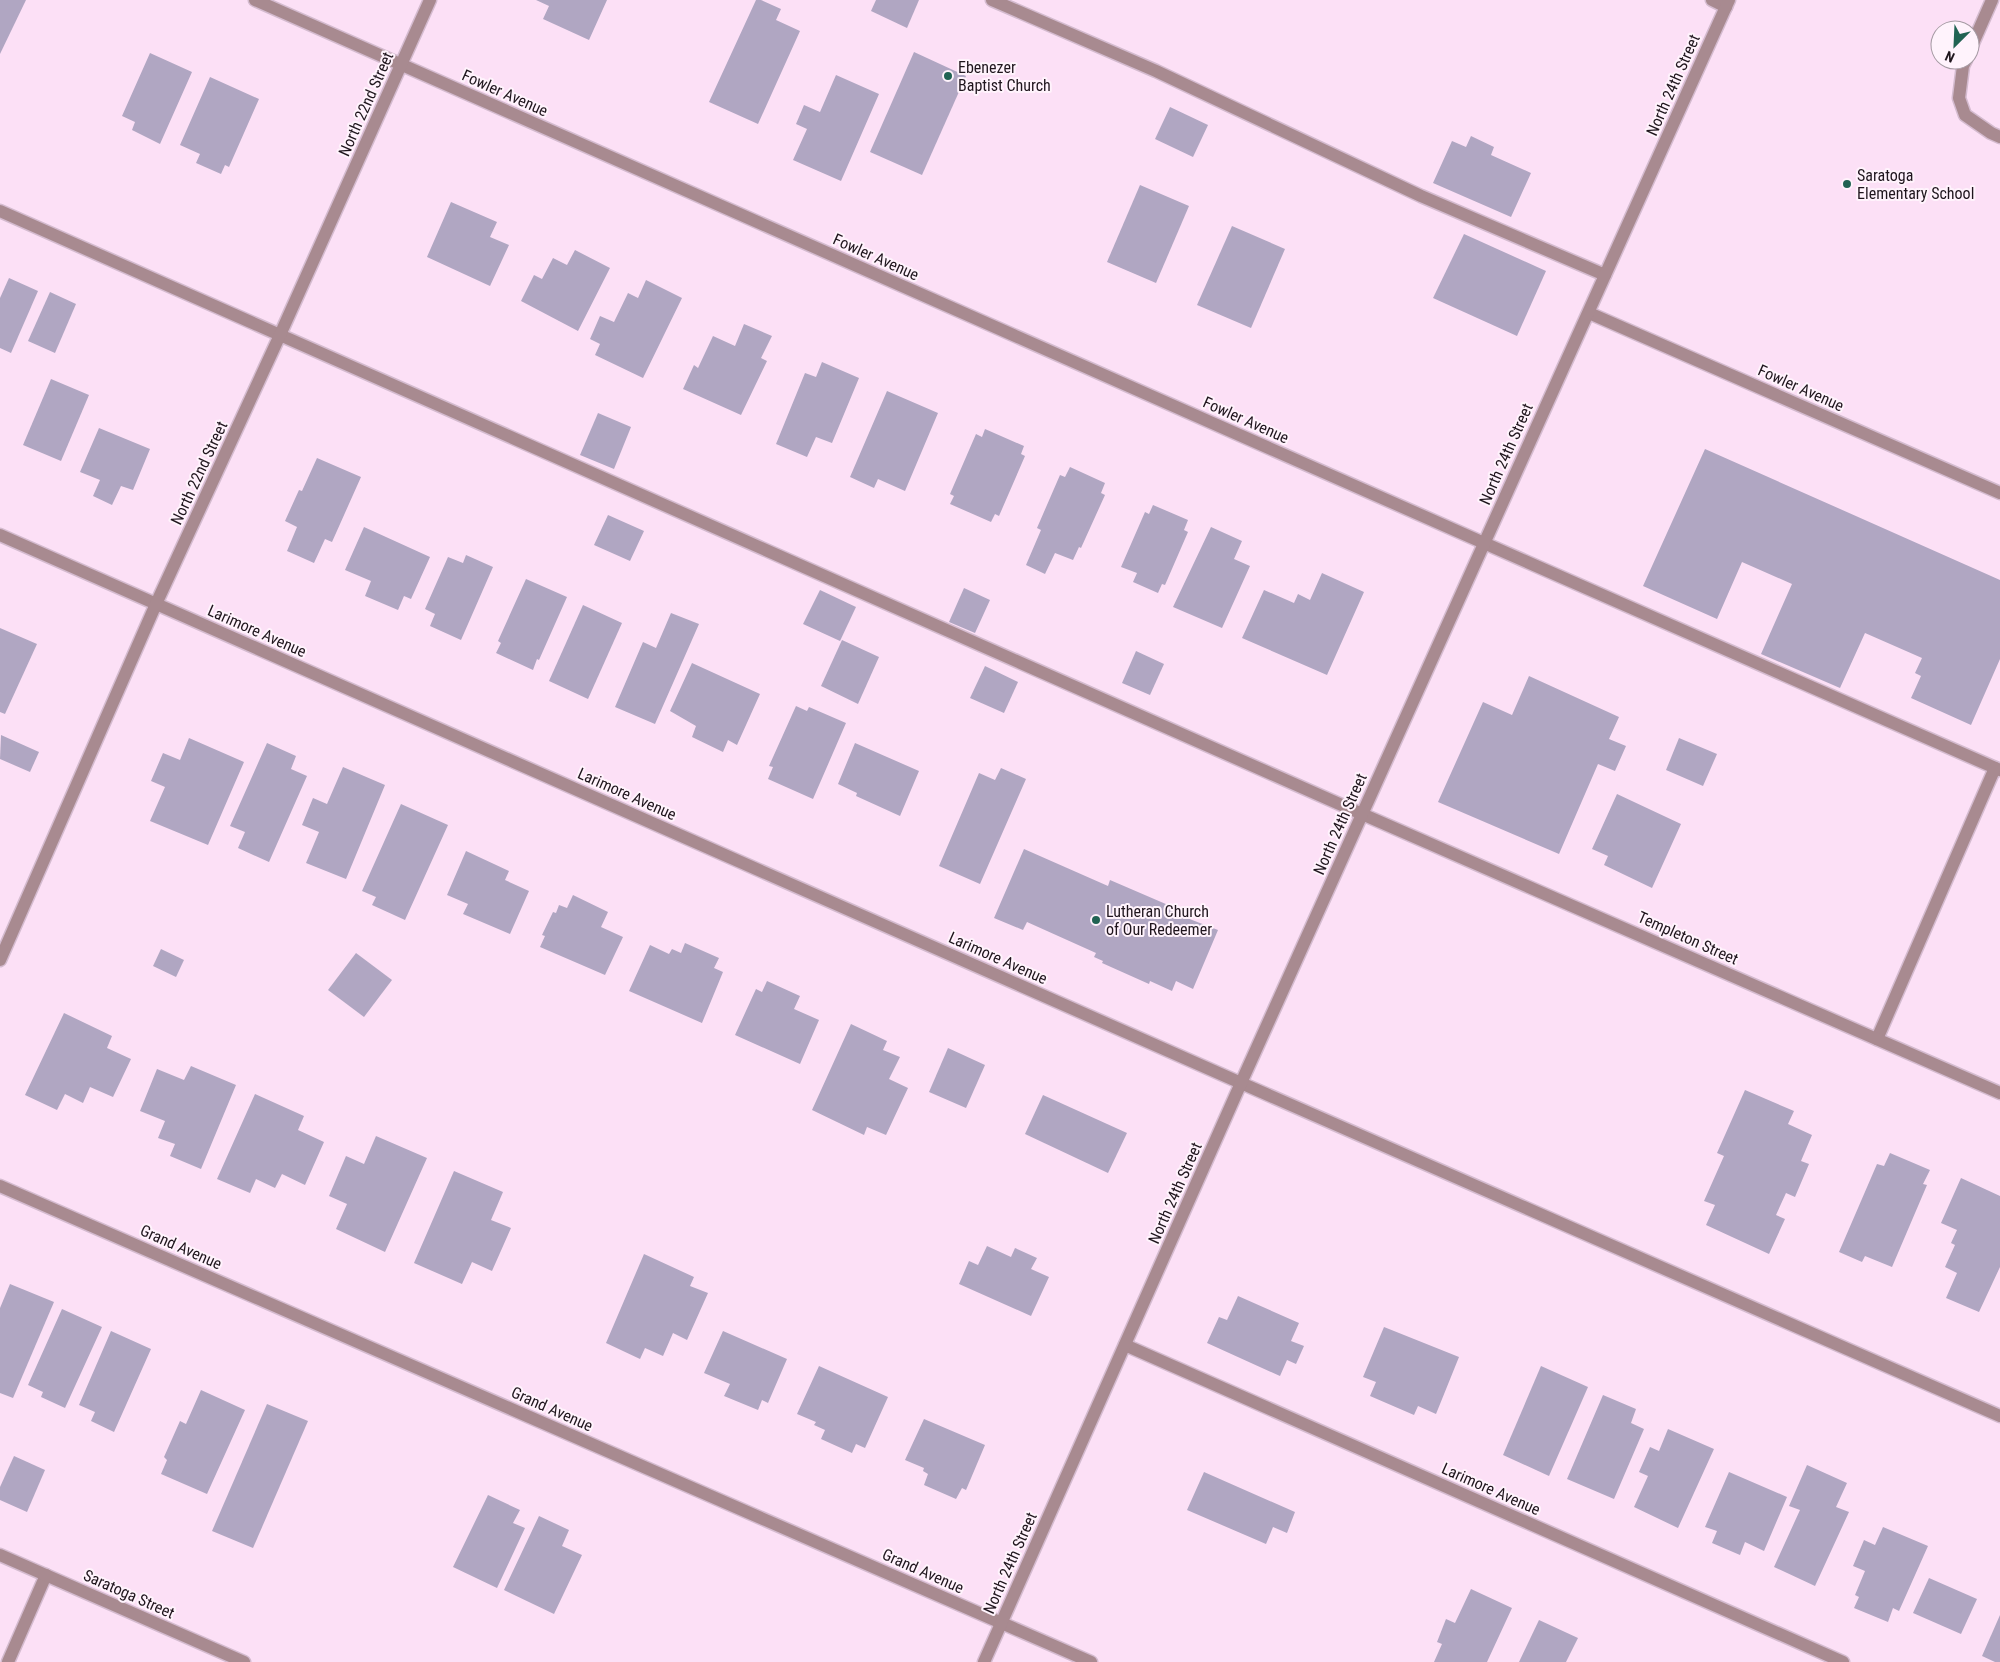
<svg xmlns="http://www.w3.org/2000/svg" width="2000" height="1662" font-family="'Roboto Condensed',sans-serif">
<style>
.building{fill:#b0a6c2}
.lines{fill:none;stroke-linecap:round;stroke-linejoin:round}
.service-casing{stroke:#d4bbcf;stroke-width:15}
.minor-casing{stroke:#d4bbcf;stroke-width:15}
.tertiary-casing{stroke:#d4bbcf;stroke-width:15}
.service{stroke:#a88a90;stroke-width:12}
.minor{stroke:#a88a90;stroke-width:12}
.tertiary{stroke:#a88a90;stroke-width:12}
.poi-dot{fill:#216353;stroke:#fff3fc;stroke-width:2}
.labels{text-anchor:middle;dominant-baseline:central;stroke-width:4;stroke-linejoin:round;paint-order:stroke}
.poi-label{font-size:16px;fill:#1f151d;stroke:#fff3fc;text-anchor:start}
.street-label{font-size:16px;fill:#1f151d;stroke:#fff3fc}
</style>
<rect width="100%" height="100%" fill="#fce0f6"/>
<g class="building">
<polygon points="0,0 26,0 0,54"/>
<polygon points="536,0 607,0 589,40 543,19 549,6"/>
<polygon points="756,0 761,0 781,9 776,20 800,31 758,124 709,102"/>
<polygon points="876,0 919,0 907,28 871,11"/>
<polygon points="914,52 966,76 922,175 870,152"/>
<polygon points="150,53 192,72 160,144 132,130 135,122 122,116"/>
<polygon points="836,75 879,94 841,181 793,160 807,129 796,124 804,105 820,112"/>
<polygon points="210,77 259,99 229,167 225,165 221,174 196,163 200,154 180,145"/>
<polygon points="1170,107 1208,125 1193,157 1155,139"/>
<polygon points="1471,136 1494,147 1491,155 1531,173 1511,217 1433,183 1452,141 1466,147"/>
<polygon points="1140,185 1189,206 1156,283 1107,262"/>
<polygon points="451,202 497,222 490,237 509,245 490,286 427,257"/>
<polygon points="1232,226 1285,249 1251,328 1197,305"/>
<polygon points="1464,234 1546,271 1517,336 1433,298"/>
<polygon points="575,250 610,268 578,331 521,301 534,275 542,279 553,258 567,265"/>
<polygon points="9,278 38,291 11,353 0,348 0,298"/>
<polygon points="646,280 682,298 643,378 595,355 600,344 590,339 600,316 614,322 628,293 638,298"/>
<polygon points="50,292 76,304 55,353 28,341"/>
<polygon points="744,324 772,336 761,358 767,361 741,415 683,389 694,365 698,368 713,336 735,346"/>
<polygon points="822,362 859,378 832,443 816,437 807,457 776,444 805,373 816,377"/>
<polygon points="51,379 89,395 61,461 23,445"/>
<polygon points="887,391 938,413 905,491 878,479 874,488 850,477"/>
<polygon points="598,413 631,427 614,469 580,455"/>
<polygon points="99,428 150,449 133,490 121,486 112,505 93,496 100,480 80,472"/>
<polygon points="985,429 1024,446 1021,454 1025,456 999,516 995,514 991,522 950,504 954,496 950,494 976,434 982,437"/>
<polygon points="1705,449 2000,580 2000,659 1971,725 1911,698 1921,676 1915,673 1922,658 1865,633 1840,688 1761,654 1792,584 1742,562 1717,619 1643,586"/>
<polygon points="317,458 361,477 332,542 325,539 314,563 287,551 297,527 285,521 299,490 302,491"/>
<polygon points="1070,467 1105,483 1101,493 1105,495 1081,548 1079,547 1073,560 1055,553 1045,574 1026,565 1041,530 1037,528 1060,475 1065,477"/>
<polygon points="1153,505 1188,520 1184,530 1188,532 1165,585 1162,584 1158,593 1133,582 1137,573 1121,567 1145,512 1149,514"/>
<polygon points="608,515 644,531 630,561 594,545"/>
<polygon points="364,527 430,557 411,599 404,596 398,610 365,596 371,581 345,570"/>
<polygon points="1211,527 1242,541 1234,559 1250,566 1222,628 1173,607"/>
<polygon points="466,555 493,567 461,640 430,626 435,614 425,609 448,557 463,563"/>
<polygon points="1322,573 1364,592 1327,675 1242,638 1264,590 1294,603 1298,594 1310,600"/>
<polygon points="526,579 567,597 539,660 537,659 533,670 496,653 501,643 498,641"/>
<polygon points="964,588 990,600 975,633 949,622"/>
<polygon points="820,590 856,607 840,641 803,624"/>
<polygon points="583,605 622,623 588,699 549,681"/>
<polygon points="671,613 699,624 655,724 615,707 643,642 656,648"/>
<polygon points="0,628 37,644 5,714 0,712"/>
<polygon points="842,640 879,657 858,704 821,686"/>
<polygon points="1136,651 1164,664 1150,695 1122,683"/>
<polygon points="692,663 760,694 737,745 728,740 723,752 692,737 696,726 670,711"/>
<polygon points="985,666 1018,682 1004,713 970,698"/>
<polygon points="1529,676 1619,717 1609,739 1626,746 1615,771 1598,764 1559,854 1438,802 1483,702 1512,715"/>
<polygon points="796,706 807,711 809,707 846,723 813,799 768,779 773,767 769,766"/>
<polygon points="1,735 39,752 30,772 0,759"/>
<polygon points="189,738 244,762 208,845 150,821 165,787 151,781 163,753 180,760"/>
<polygon points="1679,738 1717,754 1703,786 1666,770"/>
<polygon points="267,743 296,756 291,769 307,776 269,862 238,848 245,832 230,826"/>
<polygon points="855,743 919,771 900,816 856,796 857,793 838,784"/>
<polygon points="343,767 385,785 346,879 306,863 319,832 302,825 313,798 327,804"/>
<polygon points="1001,768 1026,779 980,884 939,866 979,773 995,780"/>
<polygon points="1617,794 1681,824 1652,888 1604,865 1608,856 1592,849"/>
<polygon points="401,804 448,825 405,920 372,905 376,897 362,891"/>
<polygon points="1024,849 1108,886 1110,880 1189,914 1187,918 1218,930 1193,989 1176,981 1172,991 1150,981 1149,984 1102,963 1103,961 1094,957 1096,953 1027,922 1023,930 994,918"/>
<polygon points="466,851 509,871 505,880 529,891 510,934 463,914 468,904 447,895"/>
<polygon points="573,895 608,912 601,927 623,937 605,975 540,947 545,936 542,935 553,912 556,913 559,905 567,908"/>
<polygon points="685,943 719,958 714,968 723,972 702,1023 629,991 650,945 669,954 672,949 681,953"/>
<polygon points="161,949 184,960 176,977 153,966"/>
<polygon points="356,953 392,980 364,1017 328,990"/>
<polygon points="767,981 800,996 794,1009 819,1020 800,1064 735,1035 756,989 762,992"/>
<polygon points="64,1013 112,1036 107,1048 131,1059 113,1097 90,1087 83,1103 65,1094 57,1110 25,1095"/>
<polygon points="851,1024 887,1041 883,1050 900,1057 889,1079 908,1088 886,1135 867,1127 864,1135 812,1110"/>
<polygon points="948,1048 985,1065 966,1108 929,1092"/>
<polygon points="191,1066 236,1085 201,1169 170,1156 175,1144 158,1138 165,1121 140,1111 157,1069 184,1080"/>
<polygon points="1745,1090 1794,1111 1788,1124 1812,1135 1801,1161 1809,1164 1795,1197 1786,1193 1776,1215 1785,1219 1769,1254 1706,1225 1715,1205 1704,1201 1724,1156 1717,1153"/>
<polygon points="255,1094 304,1116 298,1130 324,1142 305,1185 282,1174 275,1188 256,1179 250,1193 217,1179"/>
<polygon points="1043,1095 1127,1133 1108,1173 1025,1134"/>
<polygon points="376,1136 427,1158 385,1252 336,1229 347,1204 329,1196 346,1156 364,1164"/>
<polygon points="1890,1153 1930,1170 1923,1184 1927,1185 1892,1267 1865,1256 1862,1262 1839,1252 1877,1164 1884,1166"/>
<polygon points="454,1171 503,1192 491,1220 511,1228 492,1271 472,1262 462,1284 414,1263"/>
<polygon points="1961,1178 2000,1196 2000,1267 1979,1312 1946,1298 1957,1273 1945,1267 1955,1245 1951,1243 1957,1230 1941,1223"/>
<polygon points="987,1246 1011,1257 1015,1248 1037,1258 1031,1269 1049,1277 1031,1316 959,1284 969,1261 978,1265"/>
<polygon points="644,1254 694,1277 690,1286 708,1293 687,1340 673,1333 663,1356 645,1348 640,1359 606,1343"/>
<polygon points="10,1284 54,1302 13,1398 0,1393 0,1308"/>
<polygon points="1238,1296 1299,1323 1291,1341 1304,1346 1296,1364 1287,1360 1280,1376 1207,1343 1219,1317 1227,1320"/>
<polygon points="62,1309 102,1327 65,1408 41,1397 43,1392 28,1385"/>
<polygon points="1384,1327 1459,1357 1436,1414 1418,1406 1414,1415 1370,1396 1376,1382 1363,1377"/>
<polygon points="111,1331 151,1349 114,1432 91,1421 95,1412 79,1405"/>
<polygon points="723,1331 787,1359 768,1403 762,1400 758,1410 724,1396 730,1384 704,1373"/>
<polygon points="819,1366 888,1397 865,1448 856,1444 852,1453 821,1439 825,1430 814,1425 816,1422 797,1414"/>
<polygon points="1541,1366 1588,1387 1549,1476 1503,1455"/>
<polygon points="201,1390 245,1410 207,1494 161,1474 167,1460 164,1457 180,1421 186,1424"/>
<polygon points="1603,1395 1636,1409 1631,1423 1644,1429 1614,1499 1567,1479"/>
<polygon points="267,1404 308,1421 253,1548 212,1531"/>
<polygon points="924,1419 985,1445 966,1490 962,1488 956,1499 924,1485 928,1474 923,1471 924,1468 905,1460"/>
<polygon points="1668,1429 1714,1449 1678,1528 1634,1507 1648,1476 1639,1472 1650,1447 1659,1451"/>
<polygon points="14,1456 45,1470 27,1512 0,1500 0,1487"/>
<polygon points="1807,1465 1847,1483 1836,1507 1849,1512 1815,1586 1774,1567 1800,1510 1789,1506"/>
<polygon points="1204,1472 1295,1512 1287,1533 1273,1527 1266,1544 1187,1510"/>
<polygon points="1729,1472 1787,1497 1764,1551 1745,1542 1740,1555 1712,1543 1717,1531 1705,1527"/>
<polygon points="488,1495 520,1510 513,1523 525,1528 497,1588 453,1567"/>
<polygon points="539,1516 569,1530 562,1546 582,1555 554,1614 504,1590"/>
<polygon points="1883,1527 1928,1546 1899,1611 1893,1608 1888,1622 1854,1608 1859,1597 1855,1595 1865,1571 1853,1566 1864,1540 1875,1545"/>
<polygon points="1929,1578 1977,1599 1961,1634 1913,1613"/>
<polygon points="1471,1589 1512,1608 1487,1662 1434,1662 1442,1644 1437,1642 1446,1619 1455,1623"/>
<polygon points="2000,1615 2000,1662 1995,1662 1982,1656"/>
<polygon points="1539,1620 1578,1638 1566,1662 1519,1662"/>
</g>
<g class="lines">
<g class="service-casing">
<g id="service">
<polyline points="992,0 1156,71 1421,196 1605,275"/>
<polyline points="1970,50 1992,0"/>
<polyline points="1966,60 1963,66 1959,98 1965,115 1991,133 2000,137"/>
<polyline points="0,211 1362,814"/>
<polyline points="1484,543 2000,770"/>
<polyline points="1877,1039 1995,768"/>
<polyline points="1241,1083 2000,1416"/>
<polyline points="8,1662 46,1575"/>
</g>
</g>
<g class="minor-casing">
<g id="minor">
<polyline points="255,0 1484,543"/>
<polyline points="1712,0 1726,7"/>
<polyline points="1589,313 2000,493"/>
<polyline points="0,535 1241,1083"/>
<polyline points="1362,814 2000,1093"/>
<polyline points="0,960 156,604 280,335 430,0"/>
<polyline points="0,1186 1091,1662"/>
<polyline points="1125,1345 1843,1662"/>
<polyline points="0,1555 244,1662"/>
</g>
</g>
<g class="tertiary-casing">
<polyline id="tertiary" points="984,1662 1241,1083 1729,0"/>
</g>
<use href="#service" class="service"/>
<use href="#minor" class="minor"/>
<use href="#tertiary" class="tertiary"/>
</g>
<g class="poi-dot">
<circle cx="948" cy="76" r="5"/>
<circle cx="1847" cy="184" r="5"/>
<circle cx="1096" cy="920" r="5"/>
</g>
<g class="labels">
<g class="poi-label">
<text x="958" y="67">Ebenezer<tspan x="958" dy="18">Baptist Church</tspan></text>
<text x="1857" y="175">Saratoga<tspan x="1857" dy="18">Elementary School</tspan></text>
<text x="1106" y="911">Lutheran Church<tspan x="1106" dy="18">of Our Redeemer</tspan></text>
</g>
<g class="street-label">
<text transform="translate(1673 85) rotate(-66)">North 24th Street</text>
<text transform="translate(505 93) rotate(24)">Fowler Avenue</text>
<text transform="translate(366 104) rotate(-66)">North 22nd Street</text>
<text transform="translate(876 257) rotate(24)">Fowler Avenue</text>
<text transform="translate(1801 388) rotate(24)">Fowler Avenue</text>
<text transform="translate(1246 420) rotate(24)">Fowler Avenue</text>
<text transform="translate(1506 454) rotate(-66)">North 24th Street</text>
<text transform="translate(199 473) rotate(-65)">North 22nd Street</text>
<text transform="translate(257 631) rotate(24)">Larimore Avenue</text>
<text transform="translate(627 794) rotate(24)">Larimore Avenue</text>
<text transform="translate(1340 824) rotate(-66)">North 24th Street</text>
<text transform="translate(1688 938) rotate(24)">Templeton Street</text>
<text transform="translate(998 958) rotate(24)">Larimore Avenue</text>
<text transform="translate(1175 1193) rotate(-66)">North 24th Street</text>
<text transform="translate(181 1247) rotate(24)">Grand Avenue</text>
<text transform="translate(552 1409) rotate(24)">Grand Avenue</text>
<text transform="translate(1491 1489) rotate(24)">Larimore Avenue</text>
<text transform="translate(1010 1563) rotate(-66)">North 24th Street</text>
<text transform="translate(923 1571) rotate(24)">Grand Avenue</text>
<text transform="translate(129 1594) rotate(24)">Saratoga Street</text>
</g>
</g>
<g transform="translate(1955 45) rotate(204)"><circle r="24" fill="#fff3fc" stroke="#a59aa3"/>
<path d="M0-4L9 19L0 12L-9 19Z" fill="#216353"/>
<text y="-8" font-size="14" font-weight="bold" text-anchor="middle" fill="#1f151d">N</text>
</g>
</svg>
